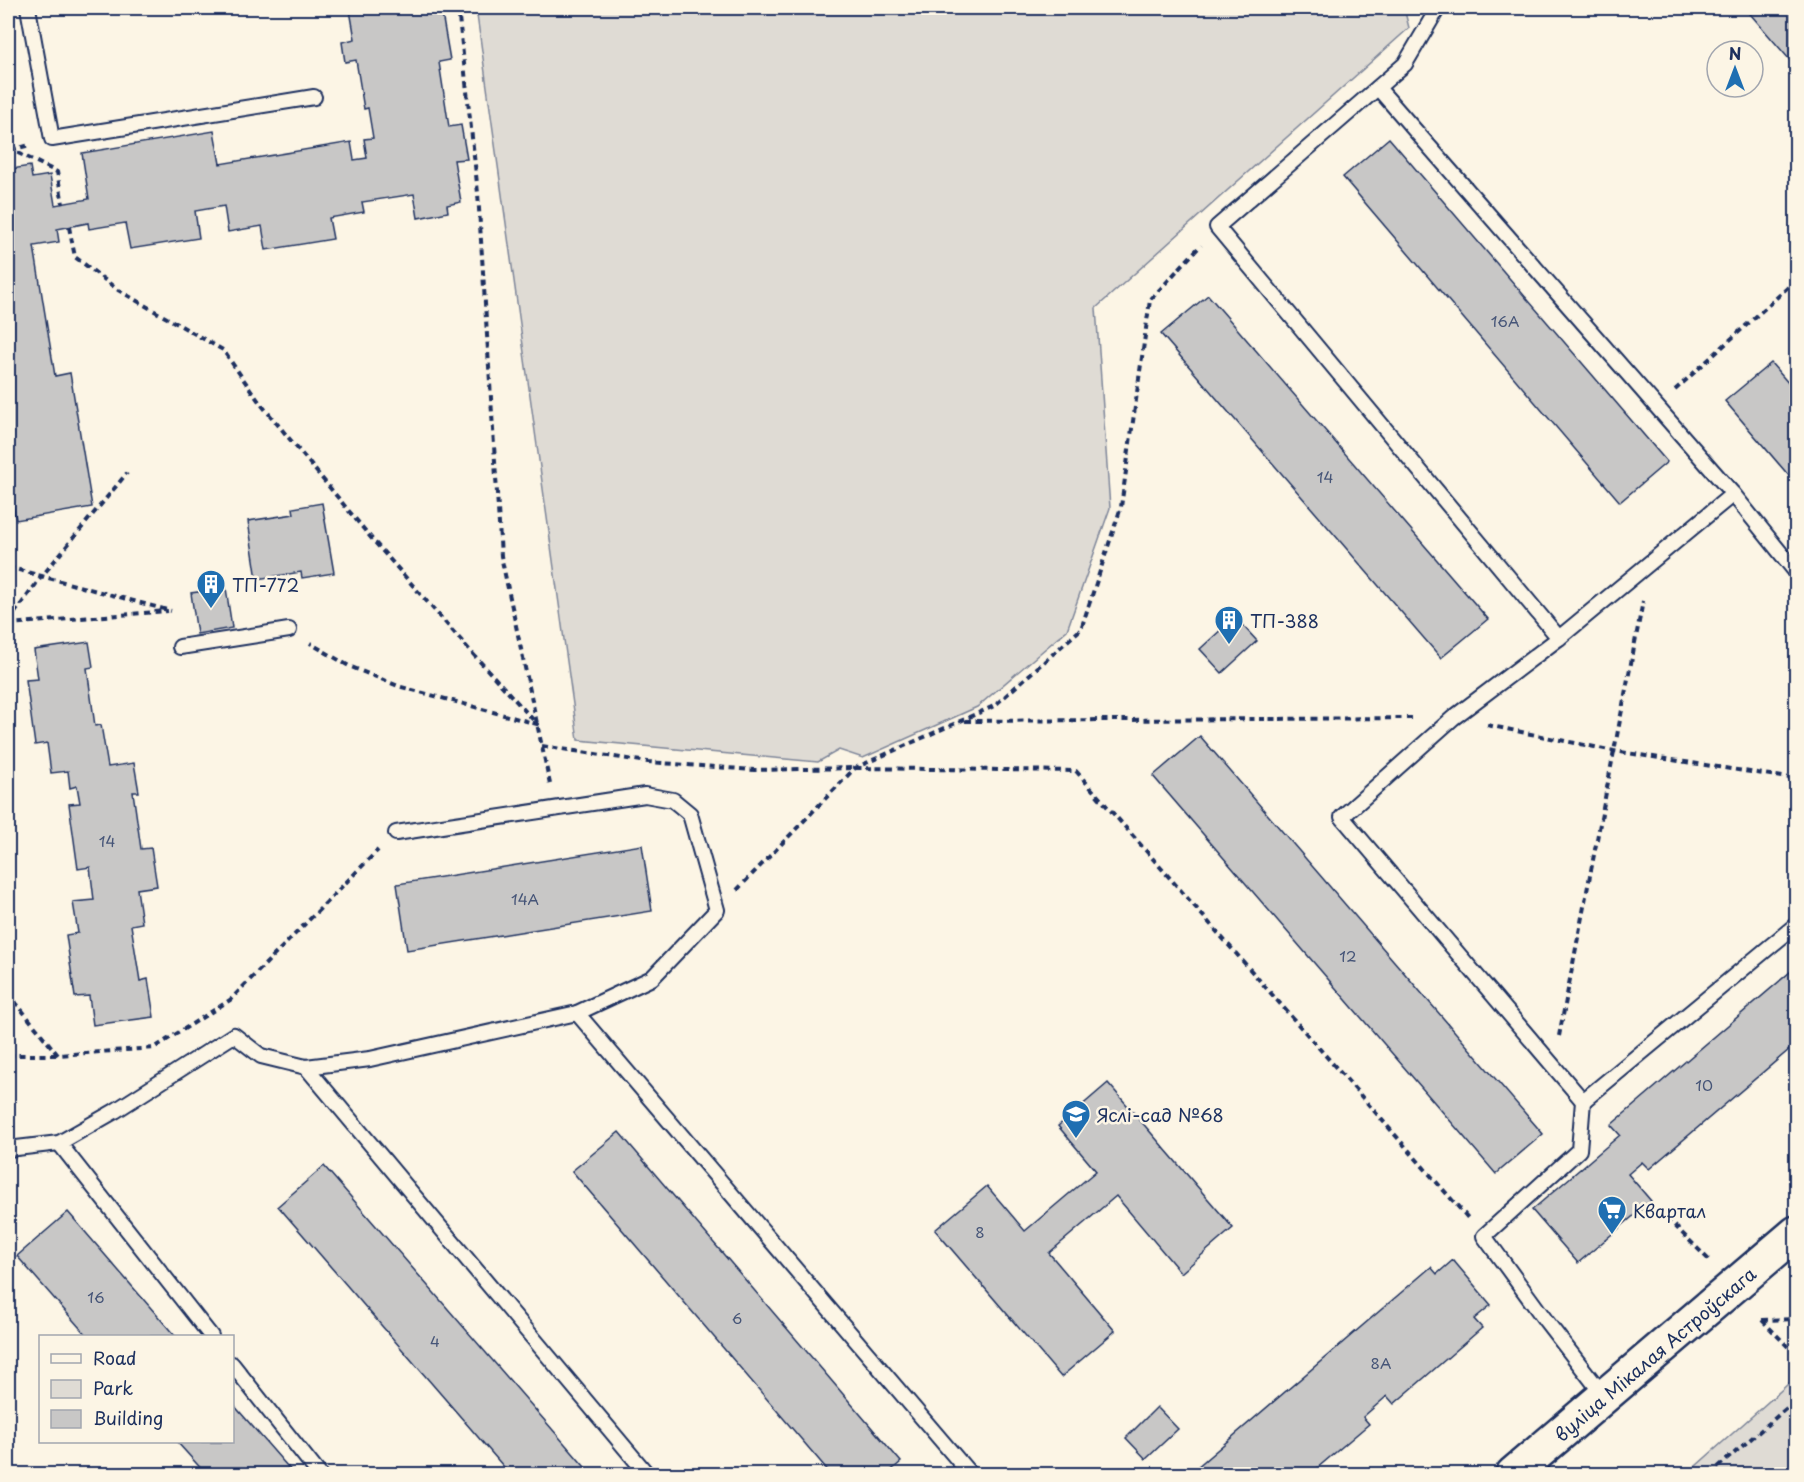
<svg xmlns="http://www.w3.org/2000/svg" width="1804" height="1482" font-family="'Playpen Sans',sans-serif">
<style>
.green{fill:#dfdbd4;stroke:#7d8599;stroke-width:1.5}
.building{fill:#c8c7c6;stroke:#1b2f5e;stroke-width:1.5}
.lines{fill:none;stroke-linecap:round;stroke-linejoin:round}
.service-casing{stroke:#1b2f5e;stroke-width:18}
.secondary-casing{stroke:#1b2f5e;stroke-width:38}
.path{stroke:#1b2f5e;stroke-width:4;stroke-dasharray:6 4.5;stroke-linecap:butt}
.service{stroke:#fcf5e5;stroke-width:14}
.secondary{stroke:#fcf5e5;stroke-width:33}
.labels{text-anchor:middle;dominant-baseline:central;stroke-width:5;stroke-linejoin:round;paint-order:stroke}
.number-label{font-size:15px;fill:#465578}
.poi-label{font-size:18px;fill:#1b2f5e;stroke:#fcf5e5;text-anchor:start}
.street-label{font-size:18px;fill:#1b2f5e;stroke:#fcf5e5}
</style>
<rect width="100%" height="100%" fill="#fcf5e5"/>
<filter id="ink" filterUnits="userSpaceOnUse"><feTurbulence type="fractalNoise" baseFrequency=".0167" numOctaves="2"/><feDisplacementMap in="SourceGraphic" scale="12" xChannelSelector="R" yChannelSelector="G"/><feConvolveMatrix kernelMatrix="1 2 1 2 8 2 1 2 1" color-interpolation-filters="sRGB"/></filter>
<g filter="url(#ink)">
<g class="green">
<polygon points="476,8 1404,8 1409,28 1096,308 1110,508 1067,630 977,707 863,758 839,750 818,762 578,740"/>
<polygon points="1796,1377 1796,1474 1687,1474"/>
</g>
<g class="building">
<polygon points="341,8 441,8 450,60 439,62 449,127 461,125 467,159 454,160 461,202 447,205 448,212 418,218 414,194 362,202 364,212 329,218 333,239 266,250 262,226 228,232 224,206 195,211 199,238 130,249 125,223 89,229 88,223 57,229 59,242 34,246 55,376 70,373 92,507 16,520 10,486 8,487 8,157 10,157 12,169 30,166 32,178 50,175 55,205 89,199 82,153 214,131 220,164 351,142 354,160 367,158 364,139 373,138 368,108 364,109 356,60 345,62 342,42 355,39 350,10 342,11"/>
<polygon points="1745,8 1796,8 1796,67"/>
<polygon points="1389,138 1667,462 1620,502 1343,177"/>
<polygon points="1208,295 1488,619 1441,658 1161,334"/>
<polygon points="1771,363 1796,392 1796,484 1725,401"/>
<polygon points="322,503 334,573 302,578 301,572 257,579 248,521 294,514 293,508"/>
<polygon points="226,588 232,628 197,634 191,593"/>
<polygon points="1235,617 1257,641 1222,673 1200,649"/>
<polygon points="89,642 93,667 87,668 95,726 101,725 108,767 134,763 139,792 133,792 141,849 151,848 157,886 137,889 142,923 131,925 140,981 148,979 154,1017 93,1025 89,996 75,997 66,935 78,933 73,902 94,900 90,867 78,869 69,804 80,803 77,786 70,788 68,771 51,773 47,743 35,745 26,680 38,679 34,650"/>
<polygon points="1200,736 1543,1134 1496,1174 1153,776"/>
<polygon points="642,845 652,911 407,950 397,884"/>
<polygon points="1796,967 1796,1044 1649,1169 1642,1162 1628,1174 1651,1201 1578,1263 1532,1210 1620,1135 1611,1125"/>
<polygon points="1108,1083 1233,1228 1181,1273 1116,1196 1049,1253 1115,1331 1061,1377 935,1230 987,1186 1025,1231 1096,1171 1058,1126"/>
<polygon points="619,1132 901,1462 887,1474 831,1474 572,1171"/>
<polygon points="324,1166 591,1474 510,1474 278,1206"/>
<polygon points="68,1212 175,1336 87,1336 17,1256"/>
<polygon points="1453,1260 1491,1305 1474,1319 1482,1328 1394,1404 1387,1396 1363,1417 1369,1424 1310,1474 1189,1474 1431,1267 1437,1274"/>
<polygon points="232,1403 294,1474 206,1474 177,1442 232,1442"/>
<polygon points="1157,1407 1178,1429 1146,1459 1126,1438"/>
</g>
<g class="lines">
<g class="service-casing">
<g id="service">
<polyline points="28,8 52,139 314,97"/>
<polyline points="1438,8 1405,64 1217,227 1559,638"/>
<polyline points="1378,88 1733,494"/>
<polyline points="1796,572 1733,494 1559,638 1453,718 1342,817 1583,1101 1796,925"/>
<polyline points="180,647 289,630"/>
<polyline points="577,1013 970,1474"/>
<polyline points="306,1067 647,1474"/>
<polyline points="1583,1101 1579,1150 1484,1236 1546,1321 1604,1396"/>
<polyline points="59,1143 211,1336"/>
<polyline points="8,1149 59,1143 115,1111 234,1035 261,1056 306,1067 370,1059 577,1013 652,978 717,910 690,814 673,800 645,795 396,833"/>
<polyline points="232,1364 319,1474"/>
</g>
</g>
<g class="secondary-casing">
<g id="secondary">
<path id="s1" d="M1513,1474L1796,1233"/>
</g>
</g>
<g class="path">
<polyline points="458,8 478,193 501,556 550,784"/>
<polyline points="8,148 57,172 63,204"/>
<polyline points="11,150 30,145"/>
<polyline points="69,227 75,257 118,290 223,350 260,403 372,539 473,654 537,724 398,686 349,666 310,643"/>
<polyline points="1675,390 1796,280"/>
<polyline points="8,567 171,611"/>
<polyline points="8,622 42,576 127,473"/>
<polyline points="8,624 168,611"/>
<polyline points="965,721 1414,718"/>
<polyline points="1487,725 1614,751 1796,779"/>
<polyline points="542,746 648,762 754,770 855,768 1076,771 1468,1218"/>
<polyline points="737,890 855,768 994,706 1081,629 1121,507 1150,300 1201,245"/>
<polyline points="8,993 58,1055 154,1048 230,1000 378,850"/>
<polyline points="1559,1036 1643,601"/>
<polyline points="8,1055 57,1055"/>
<polyline points="1667,1218 1710,1261"/>
<polyline points="1762,1320 1796,1355"/>
<polyline points="1762,1320 1796,1319"/>
<polyline points="1710,1474 1796,1400"/>
</g>
<use href="#service" class="service"/>
<use href="#secondary" class="secondary"/>
</g>
</g>
<defs>
<g id="building-pin" transform="scale(1.5)"><path d="M0 17L-7.5 6A9.5 9.5 0 1 1 7.5 6Z" fill="#1f6fb2" stroke="#fcf5e5"/><path d="M-4-6H4V6H1V3H-1V6H-4ZM-2.5-4.3h1.7v1.8h-1.7ZM.8-4.3h1.7v1.8H.8ZM-2.5-1h1.7V.8h-1.7ZM.8-1h1.7V.8H.8Z" fill="#fff"/></g>
<g id="school-pin" transform="scale(1.5)"><path d="M0 17L-7.5 6A9.5 9.5 0 1 1 7.5 6Z" fill="#1f6fb2" stroke="#fcf5e5"/><path d="M0-5L7-2L0 1L-7-2ZM-4 1L0 2.5L4 1V4Q0 6-4 4Z" fill="#fff"/></g>
<g id="supermarket-pin" transform="scale(1.5)"><path d="M0 17L-7.5 6A9.5 9.5 0 1 1 7.5 6Z" fill="#1f6fb2" stroke="#fcf5e5"/><path d="M-6-5.5h2.5l.6 2H6L4.5 2H-2.5L-4.4-4H-6ZM-1.5 3.2a1.3 1.3 0 1 0 .1 0ZM3 3.2a1.3 1.3 0 1 0 .1 0Z" fill="#fff"/></g>
</defs>
<g fill-rule="evenodd">
<use href="#building-pin" x="211" y="584"/>
<use href="#building-pin" x="1229" y="620"/>
<use href="#school-pin" x="1076" y="1114"/>
<use href="#supermarket-pin" x="1612" y="1210"/>
</g>
<g class="labels">
<g class="number-label">
<text x="1505" y="320">16А</text>
<text x="1325" y="476">14</text>
<text x="107" y="840">14</text>
<text x="525" y="898">14А</text>
<text x="1348" y="955">12</text>
<text x="1704" y="1084">10</text>
<text x="980" y="1231">8</text>
<text x="96" y="1296">16</text>
<text x="737" y="1317">6</text>
<text x="435" y="1340">4</text>
<text x="1381" y="1362">8А</text>
</g>
<g class="poi-label">
<text x="232" y="584">ТП-772</text>
<text x="1250" y="620">ТП-388</text>
<text x="1097" y="1114">Яслі-сад №68</text>
<text x="1633" y="1210">Квартал</text>
</g>
<g class="street-label">
<text stroke="none"><textPath href="#s1" startOffset="186">вуліца Мікалая Астроўскага</textPath></text>
</g>
</g>
<rect width="1804" height="1482" fill="none" stroke="#fcf5e5" stroke-width="30"/>
<rect x="15" y="15" width="1774" height="1452" fill="none" stroke="#1b2f5e" stroke-width="2" filter="url(#ink)"/>
<rect x="39" y="1335" width="195" height="108" fill="#fcf5e5" stroke="#a2a6af" stroke-width="1.5"/>
<rect x="51" y="1354" width="30" height="9" fill="#fcf5e5" stroke="#a2a6af" stroke-width="1.5"/>
<text x="93" y="1365" font-size="18" fill="#1b2f5e">Road</text>
<rect x="51" y="1380" width="30" height="18" fill="#dfdbd4" stroke="#a2a6af" stroke-width="1.5"/>
<text x="93" y="1395" font-size="18" fill="#1b2f5e">Park</text>
<rect x="51" y="1410" width="30" height="18" fill="#c8c7c6" stroke="#a2a6af" stroke-width="1.5"/>
<text x="93" y="1425" font-size="18" fill="#1b2f5e">Building</text>
<g transform="translate(1735 69)"><circle r="28" fill="#fcf5e5" stroke="#a2a6af" stroke-width="1.5"/>
<path d="M0-4.5L10 22L0 15L-10 22Z" fill="#1f6fb2"/>
<text y="-9" font-size="16" font-weight="bold" text-anchor="middle" fill="#1b2f5e">N</text>
</g>
</svg>
